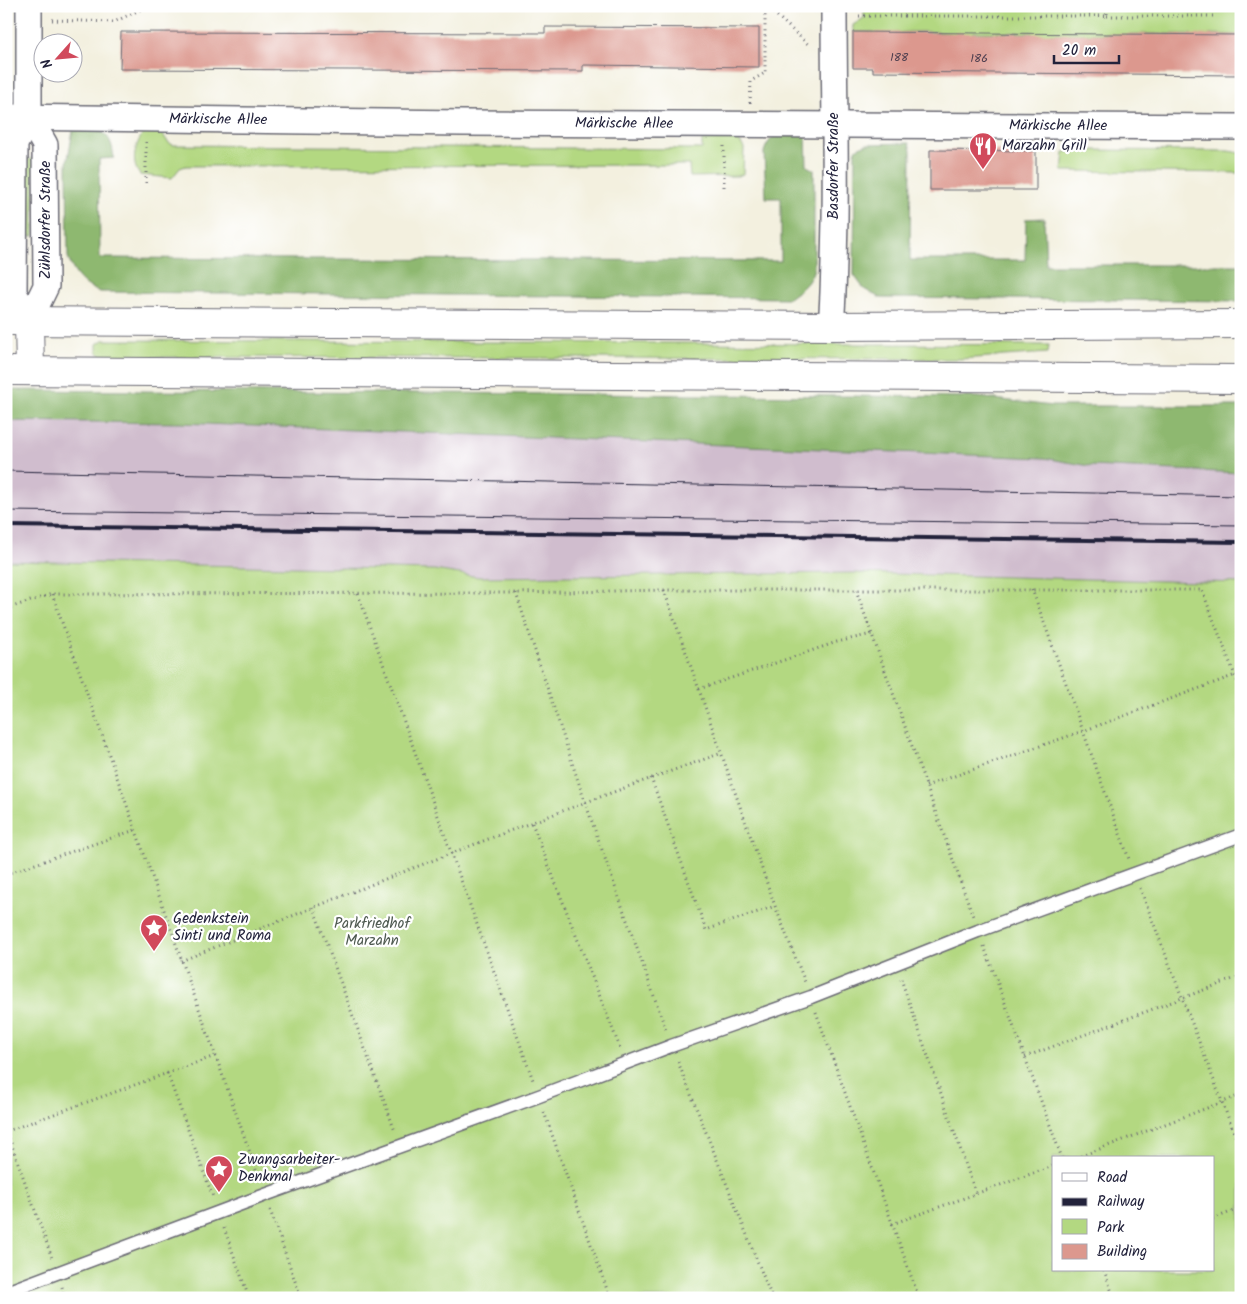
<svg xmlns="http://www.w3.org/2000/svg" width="1247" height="1304" font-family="Kalam,sans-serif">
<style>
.industrial{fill:#d0bdce}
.green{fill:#b3d881;stroke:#6a7d5e;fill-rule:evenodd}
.forest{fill:#8eb86f;stroke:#586d55}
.building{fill:#dc988e}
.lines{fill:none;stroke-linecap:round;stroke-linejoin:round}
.service-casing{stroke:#6b6a74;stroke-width:15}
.minor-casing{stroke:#6b6a74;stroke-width:28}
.primary-casing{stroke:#6b6a74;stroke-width:30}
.path{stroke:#6b6a74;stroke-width:3;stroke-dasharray:1 4;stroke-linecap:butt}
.service{stroke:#fff;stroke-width:12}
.minor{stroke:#fff;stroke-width:25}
.primary{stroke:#fff;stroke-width:28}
.tram{stroke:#22223b;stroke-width:1}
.rail{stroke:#22223b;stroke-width:4}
.labels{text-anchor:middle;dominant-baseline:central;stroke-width:4.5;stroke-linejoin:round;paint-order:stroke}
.number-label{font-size:12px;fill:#504050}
.street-label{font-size:15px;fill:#22223b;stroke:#fff}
.poi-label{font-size:15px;fill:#22223b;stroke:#fff;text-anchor:start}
.park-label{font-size:15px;fill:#4e5950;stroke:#fff}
</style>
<rect width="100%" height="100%" fill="#fff"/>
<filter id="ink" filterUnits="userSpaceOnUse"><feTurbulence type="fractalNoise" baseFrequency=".02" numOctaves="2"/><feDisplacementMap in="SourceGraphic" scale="10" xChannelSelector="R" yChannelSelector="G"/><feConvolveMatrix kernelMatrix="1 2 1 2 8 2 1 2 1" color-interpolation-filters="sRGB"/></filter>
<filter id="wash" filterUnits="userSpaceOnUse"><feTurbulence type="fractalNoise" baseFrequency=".0096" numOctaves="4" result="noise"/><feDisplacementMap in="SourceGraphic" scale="20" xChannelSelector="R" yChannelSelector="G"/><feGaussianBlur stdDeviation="1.12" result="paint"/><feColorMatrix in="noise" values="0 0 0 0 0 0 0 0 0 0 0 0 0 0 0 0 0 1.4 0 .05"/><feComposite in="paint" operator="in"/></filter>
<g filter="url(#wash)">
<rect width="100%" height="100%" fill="#f3f0df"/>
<polygon class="industrial" points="6,421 180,423 1044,458 1090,466 1241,473 1241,583 853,573 479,577 434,570 6,561"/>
<g class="green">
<path d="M864,6H1241V35L1210,34V38H1191V34H1131L1112,38V34H1052L1033,37L1032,33L973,32L972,37C940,30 907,30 874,36V32H853V25L864,18Z"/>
<path d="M158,128L168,142L173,145L702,149V142L707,131L736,136L744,148L743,174L738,176L690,177L689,165L186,166L180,168L172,178L140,175C130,163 135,144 144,132Z"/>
<polygon points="1087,150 1228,151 1241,153 1241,173 1062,171 1064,152"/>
<polygon points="26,159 35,159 34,236 25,236"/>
<polygon points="103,340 1049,345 1048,353 960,359 106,357 101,356 97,351 97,344"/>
<path d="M6,561L434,570L479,577L853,573L1241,583V1298H6ZM1053,1158H1213V1270H1053Z"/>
</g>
<g class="forest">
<path d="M96,129C110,135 112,143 114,158L99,159L100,258L781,261V198H766L764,152C771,130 786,133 806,133L807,166L814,170V268C810,284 801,289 789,298L100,292C83,286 73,274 68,257L67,164L73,130Z"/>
<polygon points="909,143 911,151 910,260 1025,260 1026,219 1044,218 1046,265 1241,265 1241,301 880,298 864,289 854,275 855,153 857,148 867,144"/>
<polygon points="6,390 978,397 1052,406 1241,406 1241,473 1090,466 1044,458 180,423 6,421"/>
</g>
<g id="blocks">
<g class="building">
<polygon points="545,27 759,28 759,67 583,65 583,71 120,69 121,32 545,33"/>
<polygon points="853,32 1241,35 1241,75 873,72 873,68 853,68"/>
<polygon points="930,150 1036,151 1036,190 930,190"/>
</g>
</g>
</g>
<g filter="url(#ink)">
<use href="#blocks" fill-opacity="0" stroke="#6b6a74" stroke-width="1"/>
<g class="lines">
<g class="service-casing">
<polyline id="service" points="6,1292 265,1195 539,1096 671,1046 811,997 978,931 1241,835"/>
</g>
<g class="minor-casing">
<g id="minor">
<path id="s1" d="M6,117L462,123L1241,127"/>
<polyline points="29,321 46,286 45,145 29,117 29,6"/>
<polyline points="29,321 14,293 15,144 29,117"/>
<path d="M831,326C834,291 834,255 835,220C836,149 834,77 834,6"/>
</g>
</g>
<g class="primary-casing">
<g id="primary">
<polyline points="6,321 831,326 1241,324"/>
<polyline points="29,321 30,371"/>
<polyline points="6,371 1241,379"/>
</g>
</g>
<g class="path">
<polyline points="766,6 810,46"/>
<polyline points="859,16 1107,16 1107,6"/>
<polyline points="1107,16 1217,16"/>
<polyline points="52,20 114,22 148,6"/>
<polyline points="750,103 751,81 765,73 765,6"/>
<polyline points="724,146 724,187"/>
<polyline points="146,183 146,141"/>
<polyline points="1032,589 1129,859"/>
<polyline points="664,590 775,906 805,982"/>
<polyline points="856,590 973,916"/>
<polyline points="516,593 585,802 666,1030"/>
<polyline points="52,594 260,1181"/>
<polyline points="358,594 533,1080"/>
<polyline points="6,609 52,594 516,593 664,590 1202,590 1241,691"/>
<polyline points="699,689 837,642 872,634"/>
<polyline points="651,778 706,930 775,906"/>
<polyline points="926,786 1083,731 1241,673"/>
<polyline points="532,823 620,1048"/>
<polyline points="6,874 135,830"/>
<polyline points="1140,888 1241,1151"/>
<polyline points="313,907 395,1131"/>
<polyline points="984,946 1062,1158"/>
<path d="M181,961C360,888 540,817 722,753"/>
<polyline points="901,979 976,1194"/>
<polyline points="816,1012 919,1298"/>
<polyline points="1025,1057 1241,976"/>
<polyline points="678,1062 772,1298"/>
<polyline points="167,1073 213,1197"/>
<polyline points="544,1112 610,1298"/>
<polyline points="6,1129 52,1258"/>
<polyline points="7,1131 215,1056"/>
<polyline points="1076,1158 1241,1095"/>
<polyline points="270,1210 301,1298"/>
<polyline points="1213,1219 1241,1208"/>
<polyline points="892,1224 1053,1166"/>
<polyline points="224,1228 249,1298"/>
<polyline points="1104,1270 1114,1298"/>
<polyline points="62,1287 65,1298"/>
</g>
<use href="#service" class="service"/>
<use href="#minor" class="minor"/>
<use href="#primary" class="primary"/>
<g class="tram">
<polyline points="6,471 1241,496"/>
<polyline points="6,511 1241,525"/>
</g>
<polyline class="rail" points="6,526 1241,542"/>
</g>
</g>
<defs>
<g id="restaurant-pin" transform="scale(1.4375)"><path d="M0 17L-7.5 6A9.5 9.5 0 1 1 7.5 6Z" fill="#d1495b" stroke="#fff"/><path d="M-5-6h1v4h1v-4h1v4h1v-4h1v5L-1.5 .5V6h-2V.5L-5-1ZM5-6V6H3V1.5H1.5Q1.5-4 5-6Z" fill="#fff"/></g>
<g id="sight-pin" transform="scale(1.4375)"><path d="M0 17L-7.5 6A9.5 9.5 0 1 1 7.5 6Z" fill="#d1495b" stroke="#fff"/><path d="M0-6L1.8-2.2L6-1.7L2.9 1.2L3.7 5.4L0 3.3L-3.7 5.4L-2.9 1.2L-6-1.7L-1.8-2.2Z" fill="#fff"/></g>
</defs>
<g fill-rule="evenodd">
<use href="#restaurant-pin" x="983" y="146"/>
<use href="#sight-pin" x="154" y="928"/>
<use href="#sight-pin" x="219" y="1169"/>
</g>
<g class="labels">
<g class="number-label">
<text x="899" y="57">188</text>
<text x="979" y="58">186</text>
</g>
<g class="street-label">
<text stroke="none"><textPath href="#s1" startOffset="212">Märkische Allee</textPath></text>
<text stroke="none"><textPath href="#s1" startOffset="618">Märkische Allee</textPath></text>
<text stroke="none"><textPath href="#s1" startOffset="1052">Märkische Allee</textPath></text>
<text transform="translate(834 166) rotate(-90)">Basdorfer Straße</text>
<text transform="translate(46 220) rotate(-90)">Zühlsdorfer Straße</text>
</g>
<g class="poi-label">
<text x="1002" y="146">Marzahn Grill</text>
<text x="173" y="919">Gedenkstein<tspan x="173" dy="17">Sinti und Roma</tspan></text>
<text x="238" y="1160">Zwangsarbeiter-<tspan x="238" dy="17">Denkmal</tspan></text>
</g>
<g class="park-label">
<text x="372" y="924">Parkfriedhof<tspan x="372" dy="17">Marzahn</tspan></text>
</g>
</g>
<rect width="1247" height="1304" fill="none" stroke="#fff" stroke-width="25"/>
<rect x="1052" y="1156" width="162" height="115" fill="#ffffff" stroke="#a7a7b1"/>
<rect x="1062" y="1173" width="25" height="8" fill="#ffffff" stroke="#a7a7b1"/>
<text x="1097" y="1182" font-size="15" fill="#22223b">Road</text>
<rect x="1062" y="1198" width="25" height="8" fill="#22223b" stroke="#a7a7b1"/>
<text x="1097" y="1206" font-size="15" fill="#22223b">Railway</text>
<rect x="1062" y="1219" width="25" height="15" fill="#b3d881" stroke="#a7a7b1"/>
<text x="1097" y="1232" font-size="15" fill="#22223b">Park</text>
<rect x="1062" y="1244" width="25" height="15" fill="#dc988e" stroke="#a7a7b1"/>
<text x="1097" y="1256" font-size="15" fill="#22223b">Building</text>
<g transform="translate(58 58) rotate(243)"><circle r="24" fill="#ffffff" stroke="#a7a7b1"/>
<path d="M0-4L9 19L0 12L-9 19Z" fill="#d1495b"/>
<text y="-8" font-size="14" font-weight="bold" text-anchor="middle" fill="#22223b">N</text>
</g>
<path d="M1054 55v8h65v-8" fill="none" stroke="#22223b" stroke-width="2.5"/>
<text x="1062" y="55" font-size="15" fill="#22223b" stroke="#ffffff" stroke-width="4" paint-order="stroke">20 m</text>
</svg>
